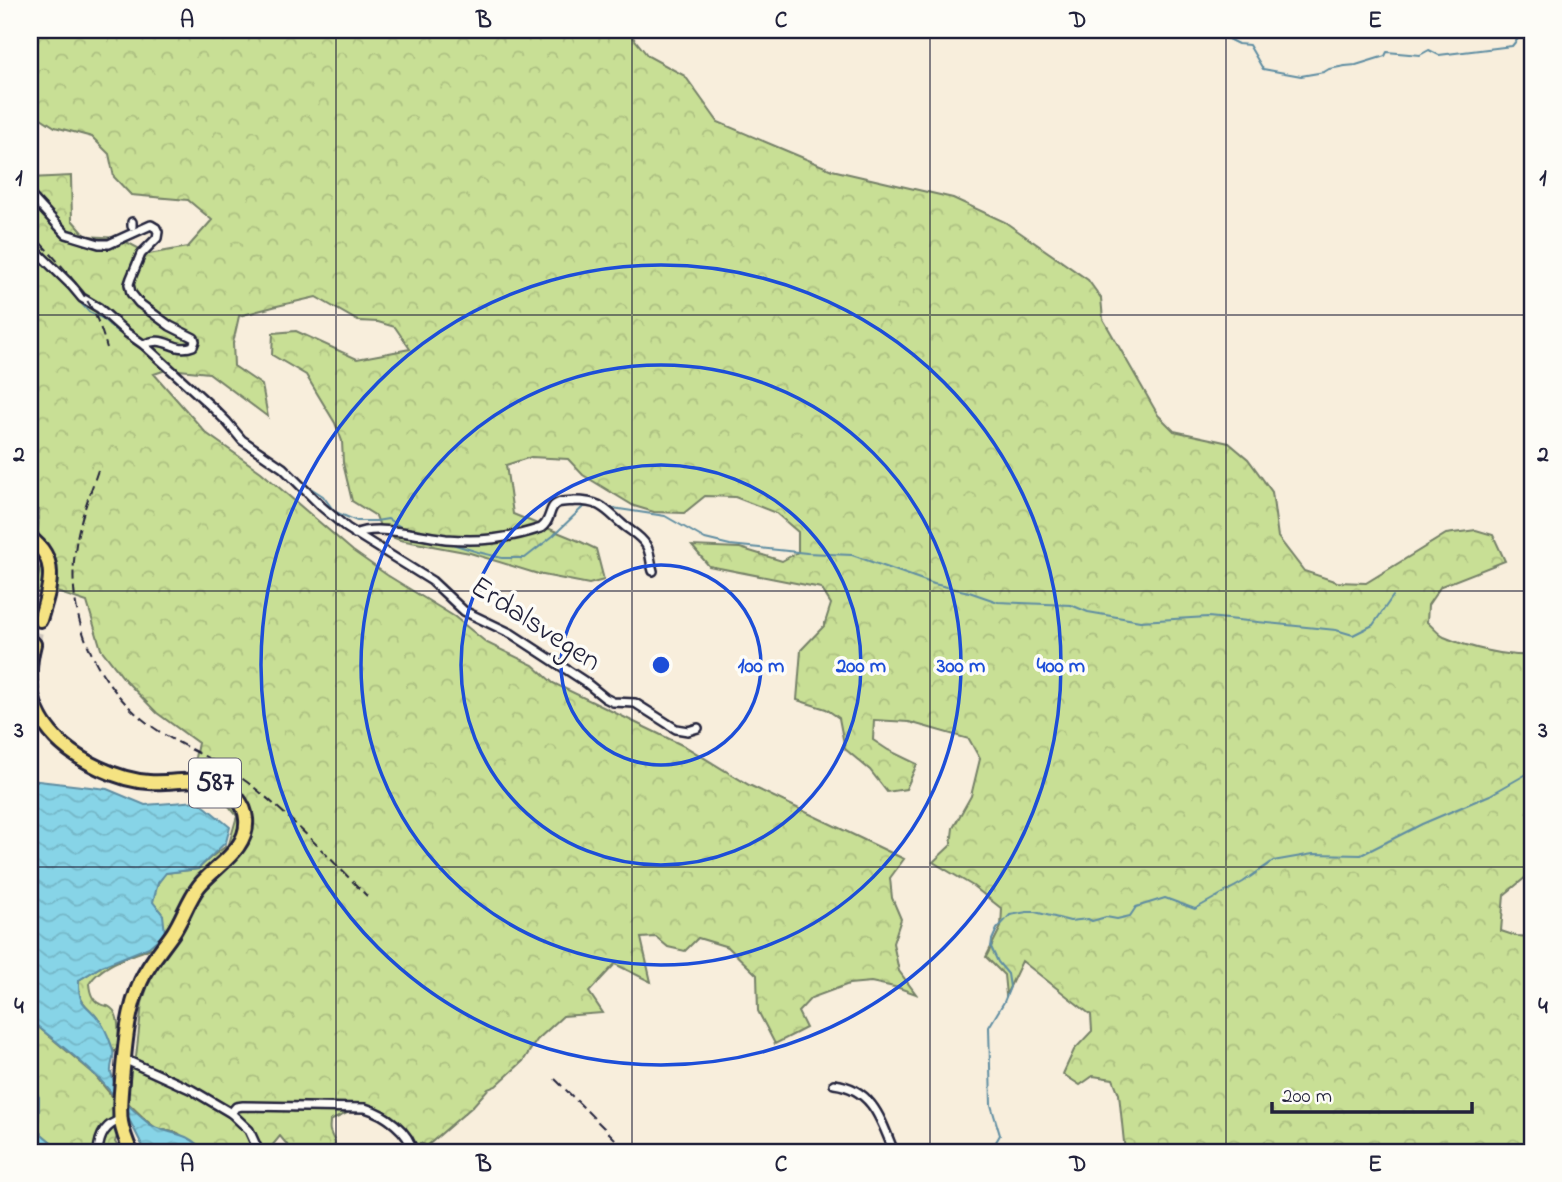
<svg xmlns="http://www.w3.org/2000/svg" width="1562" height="1182" font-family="'Indie Flower',sans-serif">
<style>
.forest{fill:url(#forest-crowns);stroke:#758068;stroke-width:2}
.water{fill:url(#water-waves);stroke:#5f8da2;stroke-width:2}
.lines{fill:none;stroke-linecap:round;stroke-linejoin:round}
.stream{stroke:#5f8da2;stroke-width:2}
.primary-tunnel{stroke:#cdc5bc;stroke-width:12;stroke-dasharray:12 6;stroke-linecap:butt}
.minor-casing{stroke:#22223b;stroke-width:12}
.primary-casing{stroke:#22223b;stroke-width:18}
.minor{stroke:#fdfcf7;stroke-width:7}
.primary{stroke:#f5e382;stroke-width:12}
.rail{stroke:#22223b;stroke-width:2;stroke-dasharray:10 5;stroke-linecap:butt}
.grid{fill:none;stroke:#22223b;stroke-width:2;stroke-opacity:0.55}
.ring{fill:none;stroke:#1d4ed8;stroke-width:3.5}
.labels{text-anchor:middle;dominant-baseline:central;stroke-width:7;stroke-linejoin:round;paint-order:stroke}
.shield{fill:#fdfcf7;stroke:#646373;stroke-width:2}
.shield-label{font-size:28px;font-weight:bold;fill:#22223b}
.street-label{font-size:30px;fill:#22223b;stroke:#fdfcf7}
.centre{fill:#1d4ed8;stroke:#fdfcf7;stroke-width:3.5}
.ring-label{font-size:21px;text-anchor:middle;font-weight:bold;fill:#1d4ed8;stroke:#fdfcf7;stroke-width:7;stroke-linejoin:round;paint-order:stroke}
.neatline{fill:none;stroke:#22223b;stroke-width:2.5}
.grid-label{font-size:23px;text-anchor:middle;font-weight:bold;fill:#22223b}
</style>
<defs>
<pattern id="forest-crowns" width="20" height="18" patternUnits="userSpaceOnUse" patternTransform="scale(1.75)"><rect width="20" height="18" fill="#c8df95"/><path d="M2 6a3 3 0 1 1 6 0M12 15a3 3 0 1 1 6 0" fill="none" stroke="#acbf81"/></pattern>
<pattern id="water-waves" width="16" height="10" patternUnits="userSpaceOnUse" patternTransform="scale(1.75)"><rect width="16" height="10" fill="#87d4e7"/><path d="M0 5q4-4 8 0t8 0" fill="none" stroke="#74b6c7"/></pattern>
</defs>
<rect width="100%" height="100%" fill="#f8eedc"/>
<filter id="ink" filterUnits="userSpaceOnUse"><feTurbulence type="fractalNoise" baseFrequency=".0143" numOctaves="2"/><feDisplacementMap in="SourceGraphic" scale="14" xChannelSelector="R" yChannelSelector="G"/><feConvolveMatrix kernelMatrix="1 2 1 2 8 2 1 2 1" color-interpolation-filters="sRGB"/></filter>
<g filter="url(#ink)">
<g class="forest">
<path d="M30,30H632V36L648,56L685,76L718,122L832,170L953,198L1005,222L1088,280L1101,298L1103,319L1158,415L1174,431L1229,443L1248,459L1272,492L1278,537L1304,571L1337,582L1366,583L1446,534L1476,530L1493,535L1505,561L1441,586L1428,605L1427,622C1433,627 1438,634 1444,637C1467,647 1507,657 1532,655V872L1504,895L1501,931L1516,936L1532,937V1152H1125L1119,1094L1113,1079L1093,1076L1080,1085L1063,1074L1074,1050L1092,1031L1091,1015L1022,961L1006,995L1004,975L986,957L1001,927L1002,909L973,886L933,862L951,845L953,828L971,796L980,759L969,739L909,722L874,720L873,740L888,750L917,764L906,789L887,792L870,770L845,749L839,718L826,709L797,700L801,650L824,626L831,604L821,588L709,566L692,546L740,548L782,561L798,552V532L776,513L735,497L705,496L684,513L654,512L634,506L583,475L568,459L531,457L506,465L513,514L579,541L596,549L604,580L589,584L538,574L470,553L400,540L383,534L376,516L352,501L343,463L342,441L335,423L306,375L272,355L273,333L296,331L357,359L410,349L395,327L378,322L358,321L316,297L277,306L239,316L233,343L234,366L262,385L268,417L209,373L169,369L154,374L206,433L261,472L353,551L387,575L455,617L487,643L533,665L553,683L686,747L749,785L904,859L890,878L892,898L901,919L893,943L899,971L916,994L899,988L871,982L849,984L811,998L798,1012L806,1028L775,1044L758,1011L757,975L728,947L698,938L685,951L668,947L656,937L641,938L651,982L615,964L589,992L603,1013L563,1016L537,1040L523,1061L496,1086L488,1089L472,1107L427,1146L420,1143L418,1145L414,1144L399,1124L358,1106L347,1113L330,1121C330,1125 329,1128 330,1131C333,1141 339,1142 330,1152L319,1151L293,1152L280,1136L271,1147L269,1152H203L178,1133L156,1128L147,1121L125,1100L130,1070L136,1057L142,1003L151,976L160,961L151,948C130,957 101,964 89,984C90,993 92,1000 100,1004C105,1007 106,1004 111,1008C121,1015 118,1037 118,1048L114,1052C109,1042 105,1029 99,1020C86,1002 78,1006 79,980L102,966L149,947L163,915L152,902L158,883L165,873L198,869L210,858L229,844L237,816L212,785L192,772L198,743L157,713L125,680L101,649L87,602L48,589L30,594V585L37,580L45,549L38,532L39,510L30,506V178L71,176L72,220L86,236L119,238L149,254L188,247L212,220L188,200L131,195L114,177L109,154L92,137L55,127L30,111Z"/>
<polygon points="30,1020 93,1073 126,1113 115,1142 121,1152 63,1152 38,1131 39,1098 30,1083"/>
</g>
<g class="water">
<path d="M30,780L107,789L145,805L198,801L230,827L226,842L198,869L166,873L158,883L153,902L163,915L165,933L149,947L102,966L79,980C78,1008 87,1003 100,1021C105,1028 111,1042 113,1051C115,1057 110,1065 111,1072C112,1076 114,1083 116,1087C121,1100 137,1114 148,1123C165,1136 191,1130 203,1152H146C139,1140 133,1126 126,1114C104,1075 63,1048 30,1020Z"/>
<polygon points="30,1083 39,1097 38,1131 63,1152 30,1152"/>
</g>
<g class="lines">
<g class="stream">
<polyline points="1210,30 1238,44 1249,45 1263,69 1301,76 1324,72 1329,69 1345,66 1356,65 1385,56 1387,52 1420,55 1429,50 1439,55 1512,46 1525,30"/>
<polyline points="30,253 59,279 89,312 102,318 115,330 142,348"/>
<polyline points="243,436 252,443"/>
<polyline points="291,471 306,485 323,496 334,511 340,514 357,521 376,521 388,519 404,529"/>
<polyline points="606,507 665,516 705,539 730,545 807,553 852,555 934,584 969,592 998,602 1071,605 1088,612 1140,621 1208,617 1336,630 1353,635 1373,625 1393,596"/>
<polyline points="449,543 478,552 502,558 525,558 553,536 583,507 594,507"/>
<polyline points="990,1152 1000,1135 991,1105 989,1027 1004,1002 1010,987 1008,974 998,962 991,947 992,940 997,929 1010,915 1027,912 1035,912 1070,921 1088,919 1092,921 1106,917 1117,919 1130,916 1136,907 1165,898 1195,909 1243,882 1273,861 1313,854 1361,855 1422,824 1490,795 1532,771"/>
</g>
<polyline class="primary-tunnel" points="34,644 40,620"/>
<g class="minor-casing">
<g id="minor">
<path d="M30,195L66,234L99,244H109L151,225L156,228L158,232L157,238L141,254L131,278L129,284L131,293L139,303L170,326L194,338L195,341L193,346C174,354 164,333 144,345"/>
<polyline points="132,226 132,222"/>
<polyline points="30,245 72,286 82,298 99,308 127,333 144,345 214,409 227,422 242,440 283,468 322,507 347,528 432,581 464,611 512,634 584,681 605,698 613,702 635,703 676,729 688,731 698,728"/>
<path d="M355,534C376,524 421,536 446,539C481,542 507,539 541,528C552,521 548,506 558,503C563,501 570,502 575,501C600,501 604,508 622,524C630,531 640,535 646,545C651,553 650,562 653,571"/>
<polyline points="124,1059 192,1090 231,1113 249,1130 259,1152"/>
<path d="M834,1084C873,1089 881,1120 894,1152"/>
<path d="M231,1113L236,1107L243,1106L365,1108C385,1114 409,1131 413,1152"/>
<path d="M98,1152C99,1137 105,1124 121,1120"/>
</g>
</g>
<g class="primary-casing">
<g id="primary">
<path d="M30,538C61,560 49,590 40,620"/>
<path d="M34,644C19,702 46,743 99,768C114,775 132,781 149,782C172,784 196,776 218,784C232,789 245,804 246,819C249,849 215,866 199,886C188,900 183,918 173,933C162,949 149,963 141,981C127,1012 125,1046 122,1080C121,1093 119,1108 121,1122C123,1133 127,1143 131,1152"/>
</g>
</g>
<use href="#minor" class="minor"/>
<use href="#primary" class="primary"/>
<g class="rail">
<path d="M30,232C53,256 77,280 93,311C99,322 103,335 107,348"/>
<path d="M98,470C89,497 78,523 75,552C66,618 97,686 150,725C180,747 217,759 247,782C289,814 329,858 367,896"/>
<polyline points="555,1079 628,1152"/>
</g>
</g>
</g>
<path class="grid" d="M336,30V1152M632,30V1152M930,30V1152M1226,30V1152M30,315H1532M30,591H1532M30,867H1532"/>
<g class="ring">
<circle cx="661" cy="665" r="100"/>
<circle cx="661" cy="665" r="200"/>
<circle cx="661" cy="665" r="300"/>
<circle cx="661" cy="665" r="400"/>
</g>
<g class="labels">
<rect class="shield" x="189" y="758.5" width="52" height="49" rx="5"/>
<g class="shield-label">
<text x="215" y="783">587</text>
</g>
<g class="street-label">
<text transform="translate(535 625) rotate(33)">Erdalsvegen</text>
</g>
</g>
<circle cx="661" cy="665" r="10" class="centre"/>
<g class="ring-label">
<text x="761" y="672">100 m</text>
<text x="861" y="672">200 m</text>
<text x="961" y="672">300 m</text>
<text x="1061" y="672">400 m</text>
</g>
<rect width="1562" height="1182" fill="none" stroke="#fdfcf7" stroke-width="77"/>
<path d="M1272 1102v10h200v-10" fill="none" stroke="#22223b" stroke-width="3.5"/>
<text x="1282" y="1102" font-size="21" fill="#22223b" stroke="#fdfcf7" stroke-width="5" paint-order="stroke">200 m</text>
<rect x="38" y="38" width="1486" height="1106" class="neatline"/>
<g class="grid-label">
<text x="187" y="27">A</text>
<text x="484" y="27">B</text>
<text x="781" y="27">C</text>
<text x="1078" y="27">D</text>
<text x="1375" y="27">E</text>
<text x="19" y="185">1</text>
<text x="1543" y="185">1</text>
<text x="19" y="461">2</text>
<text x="1543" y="461">2</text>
<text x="19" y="737">3</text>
<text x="1543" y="737">3</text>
<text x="19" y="1013">4</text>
<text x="1543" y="1013">4</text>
<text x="187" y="1171">A</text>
<text x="484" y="1171">B</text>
<text x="781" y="1171">C</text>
<text x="1078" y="1171">D</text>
<text x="1375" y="1171">E</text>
</g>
</svg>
